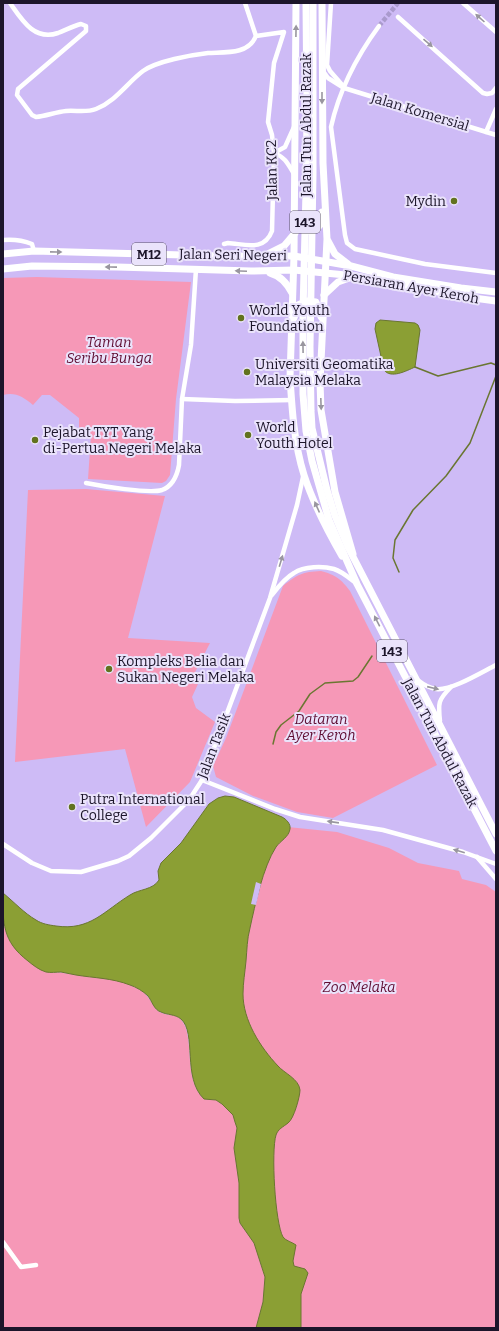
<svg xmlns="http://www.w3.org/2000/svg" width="499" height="1331" font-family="Bitter,serif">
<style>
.green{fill:#f698b7}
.water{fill:#8b9f34;stroke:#6a7631}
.pier{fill:#cebbf6}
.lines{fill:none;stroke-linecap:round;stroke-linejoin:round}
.stream{stroke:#6a7631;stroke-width:1.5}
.minor-tunnel{stroke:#aa9acd;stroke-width:4.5;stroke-dasharray:4.5 2;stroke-linecap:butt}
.minor{stroke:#fff;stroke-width:4.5}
.primary{stroke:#fff;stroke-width:7}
.trunk{stroke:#fff;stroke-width:7}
.oneway{fill:#99969f}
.poi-dot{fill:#62721e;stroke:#eae3fb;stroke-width:1.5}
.labels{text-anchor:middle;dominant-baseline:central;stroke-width:4;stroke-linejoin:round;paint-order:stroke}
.shield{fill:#eae3fb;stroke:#5a5369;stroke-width:1}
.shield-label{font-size:13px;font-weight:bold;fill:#1c152a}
.street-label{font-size:14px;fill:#1c152a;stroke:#eae3fb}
.poi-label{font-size:14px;fill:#1c152a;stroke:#eae3fb;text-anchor:start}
.park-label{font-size:14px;font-style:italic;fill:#600e33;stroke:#eae3fb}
</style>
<rect width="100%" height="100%" fill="#cebbf6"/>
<g class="green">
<path d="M37,277L191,282L176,399L170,475L166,481L162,483L88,479L91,435H79V418L50,395H42L33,405C23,397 16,392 3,395V278Z"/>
<polygon points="86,489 165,496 128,638 210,643 191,680 198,684 192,697 196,708 215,722 190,782 146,827 125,749 15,762 28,490"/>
<path d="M321,571C336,575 341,579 350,591L437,765L333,818L297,812L253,796L216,777L213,766L226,738L283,586C298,574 302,572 321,571Z"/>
<polygon points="268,825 337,832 389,848 418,863 459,871 462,879 486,885 496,892 496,1328 278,1328 209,987"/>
<path d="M3,922C5,928 7,939 12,944C16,949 40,969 45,971C50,973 58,972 63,973C88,977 118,976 140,990C149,995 151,1004 158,1011C165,1017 176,1012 182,1021C186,1026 187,1032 188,1038C191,1058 188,1084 204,1099L216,1100L222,1104L233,1115L235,1122L237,1128L234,1148L239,1183V1218L240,1223L254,1243L265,1277L263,1302L256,1328H3Z"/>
</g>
<g class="water">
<path d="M380,320L415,323L418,325L420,330L415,367C406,371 391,379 384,370L375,329L376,323Z"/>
<path d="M225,796L234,797L282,817C286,819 291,824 290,829C289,837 280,841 276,847C263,867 255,905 250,928C247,939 247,950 246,961C245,972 243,983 243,994C243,1020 260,1047 278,1066C284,1073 299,1079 300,1090C300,1096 294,1119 288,1123C283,1127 278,1129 276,1135C271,1151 275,1223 283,1237C286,1241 292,1242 296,1245L293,1261L294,1266L305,1269L308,1273L301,1294V1328H256L263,1302L265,1277L254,1243L240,1223L239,1218V1183L234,1148L237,1128L235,1122L233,1115L222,1104L216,1100L204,1099C182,1078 197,1033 181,1019C175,1014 167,1015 161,1012C154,1010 152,1001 148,996C143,991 136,987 130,985C112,978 94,978 76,975C71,974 66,973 61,972C56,972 51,973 46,972C39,970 33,965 28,961C2,941 3,923 3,893C14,902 24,913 36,920C42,924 49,925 56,926C90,931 104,911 130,895C139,889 153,890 159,880L158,871L161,863L181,843L209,804L218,798Z"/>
</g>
<polygon class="pier" points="256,882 261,884 256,905 251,904"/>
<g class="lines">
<g class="stream">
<polyline points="415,367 438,376 491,363 496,365"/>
<polyline points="399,572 393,558 395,540 413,510 446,476 470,443 496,376"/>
<polyline points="273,744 276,732 281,725 299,711 310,694 325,683 353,681 358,677 372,656"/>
</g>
<polyline class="minor-tunnel" points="379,26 398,3"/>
<g class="minor">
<path d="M10,3C22,20 34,41 58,33C66,30 73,26 81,24L86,26V31L18,89L17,95L32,115L36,117C46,116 56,112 66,111C76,110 86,113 96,109C116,101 127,83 143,71C157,61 191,55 208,53C225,52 248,55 256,36L284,32L274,63L268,122L272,135L274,153L272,231C264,252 245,244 228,243L224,244"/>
<polyline points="245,3 256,36"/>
<polyline points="331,3 327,65 330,71 344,87"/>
<polyline points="463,3 496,32"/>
<polyline points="398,17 483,93 487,94 492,93 496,88"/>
<path d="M379,26C357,56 339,91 331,127L345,235L347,243L355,249L425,264L496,273"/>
<polyline points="323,71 328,78 344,88 496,135"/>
<polyline points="486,132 496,109"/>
<polyline points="274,153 285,147 294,127"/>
<path d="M274,153C285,157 288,164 294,174"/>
<path d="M3,240C14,239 22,240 32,244L34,251"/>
<polyline points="182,399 235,401 292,400"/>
<path d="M86,483C101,486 149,494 162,490C173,486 177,476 179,465L182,399L191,345L196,269"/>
<path d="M272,595C278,587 285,578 294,573C304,566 323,566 334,569C343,572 349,578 356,583"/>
<path d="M419,681C424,685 430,688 436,689C451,691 482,672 496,665"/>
<path d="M440,721C438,703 438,700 451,687"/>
<polyline points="202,780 275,809 300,817 383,830 463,852 496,864"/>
<polyline points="3,844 32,863 51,871 81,872 118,861 129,856 151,838 189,800 202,780 270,598 297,505 303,477"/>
<polyline points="477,857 496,879"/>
<polyline points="3,1242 21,1267 36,1265"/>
</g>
<g class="primary">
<path d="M296,3L294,256L290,377C292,410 294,443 304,475C313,503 327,530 342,556"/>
<polyline points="322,3 323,163 327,239 320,382 321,410 335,492 353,554"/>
<path d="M297,219C299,231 312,236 320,225C322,221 322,216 322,212"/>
<polyline points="328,241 335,254 348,264"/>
<polyline points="3,254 34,251 221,256 294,256 351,266 393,277 461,288 496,292"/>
<polyline points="266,255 284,246 295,233"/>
<polyline points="3,269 32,266 117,267 251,271 294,270 356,276 459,296 496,301"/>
<path d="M270,273C281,276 287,283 292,293"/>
<polyline points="324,295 338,282 352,277"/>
<polyline points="294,318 298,305 307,301 316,302 321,317"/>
</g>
<g class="trunk">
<polyline points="306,3 307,113 306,191 303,312 303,394 306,431 312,461 329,520 357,584 496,851"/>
<polyline points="313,3 313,174 310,347 311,411 312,428 327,490 335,516 348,547 496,834"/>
</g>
</g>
<defs><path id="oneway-solid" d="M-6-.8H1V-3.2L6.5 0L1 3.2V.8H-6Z"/></defs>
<g class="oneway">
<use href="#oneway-solid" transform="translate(480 18) rotate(-138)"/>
<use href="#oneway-solid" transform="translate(296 31) rotate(-89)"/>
<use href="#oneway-solid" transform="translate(428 43) rotate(41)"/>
<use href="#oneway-solid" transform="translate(322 98) rotate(90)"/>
<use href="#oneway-solid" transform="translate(56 252) rotate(1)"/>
<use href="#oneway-solid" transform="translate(111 267) rotate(-179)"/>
<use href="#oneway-solid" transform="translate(241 271) rotate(-178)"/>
<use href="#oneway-solid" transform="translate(303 347) rotate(-91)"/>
<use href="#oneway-solid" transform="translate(321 404) rotate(88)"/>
<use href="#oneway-solid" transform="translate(317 507) rotate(-114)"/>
<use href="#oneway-solid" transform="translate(281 561) rotate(-73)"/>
<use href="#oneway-solid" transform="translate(377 621) rotate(-117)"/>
<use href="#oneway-solid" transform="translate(433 688) rotate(13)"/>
<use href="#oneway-solid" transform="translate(333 822) rotate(-172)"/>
<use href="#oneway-solid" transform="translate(459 851) rotate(-164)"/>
</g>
<g class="poi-dot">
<circle cx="454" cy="201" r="4"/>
<circle cx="241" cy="318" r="4"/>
<circle cx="247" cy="372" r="4"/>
<circle cx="248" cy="435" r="4"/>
<circle cx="35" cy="440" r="4"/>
<circle cx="109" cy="669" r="4"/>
<circle cx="72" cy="807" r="4"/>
</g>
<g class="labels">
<g class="shield">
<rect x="290" y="211" width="30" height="22" rx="3"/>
<rect x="132" y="243" width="34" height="22" rx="3"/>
<rect x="377" y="640" width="30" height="22" rx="3"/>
</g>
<g class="shield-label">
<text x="305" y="222">143</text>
<text x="149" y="254">M12</text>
<text x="392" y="651">143</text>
</g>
<g class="street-label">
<text transform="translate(420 112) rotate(17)">Jalan Komersial</text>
<text transform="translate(306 125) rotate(-90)">Jalan Tun Abdul Razak</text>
<text transform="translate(272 170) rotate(-91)">Jalan KC2</text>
<text transform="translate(233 255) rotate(1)">Jalan Seri Negeri</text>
<text transform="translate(411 287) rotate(10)">Persiaran Ayer Keroh</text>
<text transform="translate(440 743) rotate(62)">Jalan Tun Abdul Razak</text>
<text transform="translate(214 746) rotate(-69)">Jalan Tasik</text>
</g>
<g class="poi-label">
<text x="446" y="201" text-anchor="end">Mydin</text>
<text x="249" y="310">World Youth<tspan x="249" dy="16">Foundation</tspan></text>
<text x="255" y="364">Universiti Geomatika<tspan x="255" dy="16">Malaysia Melaka</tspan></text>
<text x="256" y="427">World<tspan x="256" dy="16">Youth Hotel</tspan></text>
<text x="43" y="432">Pejabat TYT Yang<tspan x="43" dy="16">di-Pertua Negeri Melaka</tspan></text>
<text x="117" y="661">Kompleks Belia dan<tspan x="117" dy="16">Sukan Negeri Melaka</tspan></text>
<text x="80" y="799">Putra International<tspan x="80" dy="16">College</tspan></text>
</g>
<g class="park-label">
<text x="109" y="342">Taman<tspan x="109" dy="16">Seribu Bunga</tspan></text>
<text x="321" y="719">Dataran<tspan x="321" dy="16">Ayer Keroh</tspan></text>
<text x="359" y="987">Zoo Melaka</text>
</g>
</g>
<rect width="499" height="1331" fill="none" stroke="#1c152a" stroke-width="8"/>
</svg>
